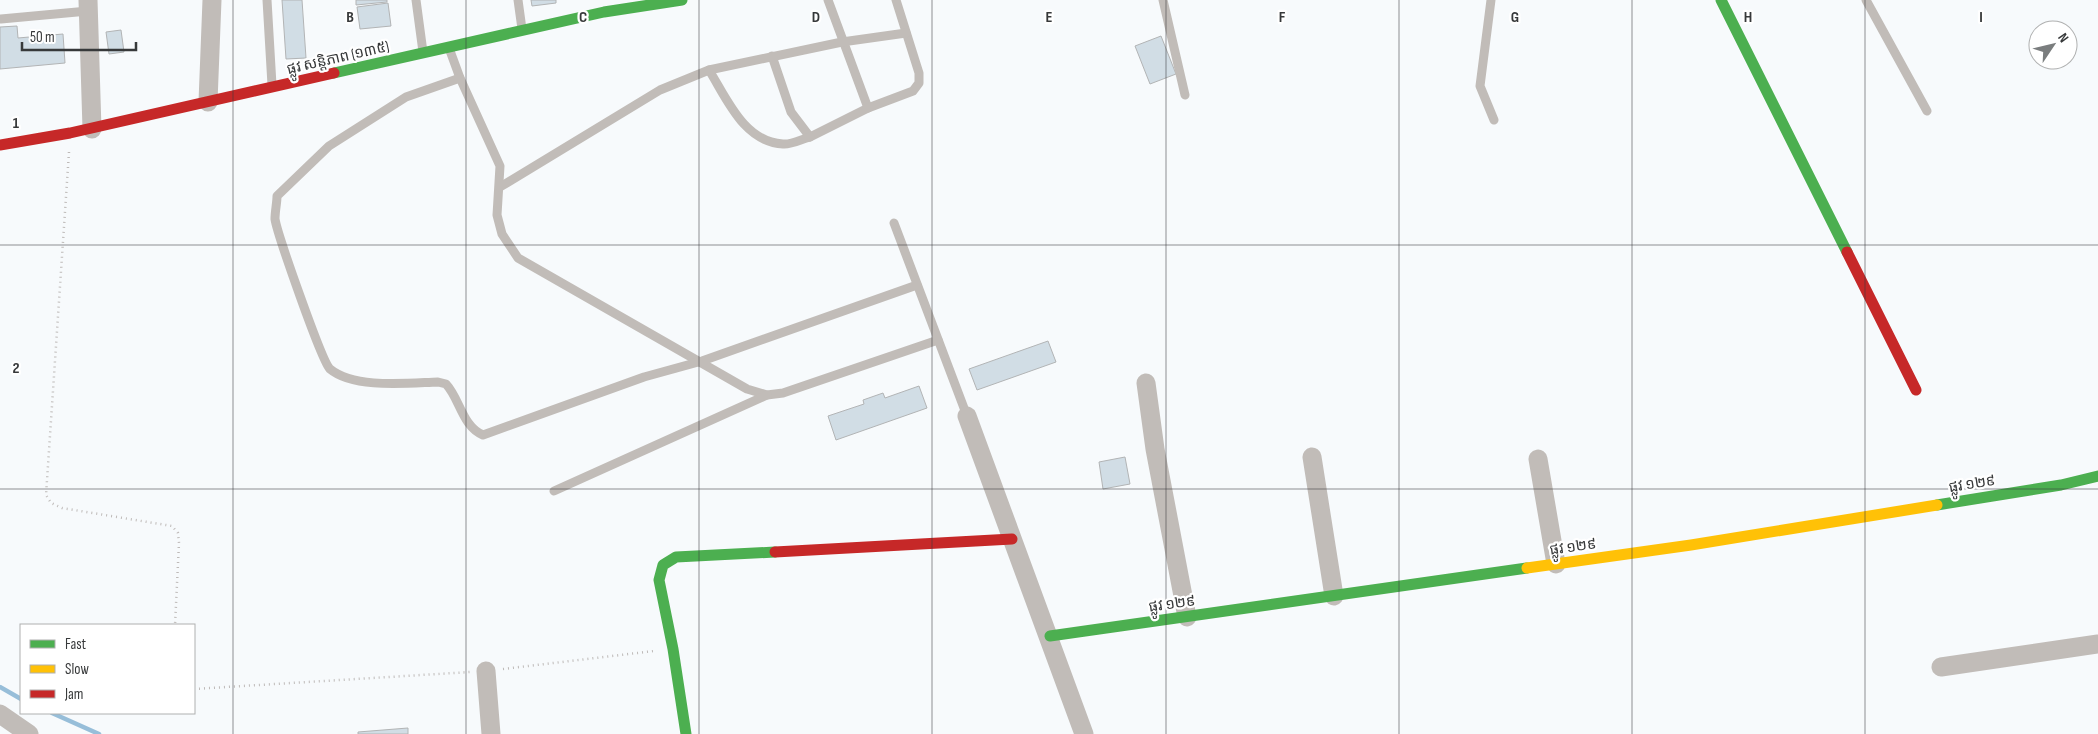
<svg xmlns="http://www.w3.org/2000/svg" width="2098" height="734" font-family="'Sofia Sans Condensed','Noto Sans Khmer',sans-serif">
<style>
.lines{fill:none;stroke-linecap:round;stroke-linejoin:round}
.stream{stroke:#97bed9;stroke-width:4.5}
.building{fill:#d1dde5;stroke:#b2b4b5}
.path{stroke:#bebab8;stroke-width:2.5;stroke-dasharray:1 4;stroke-linecap:butt}
.lane{stroke:#c1bcb8;stroke-width:9}
.street{stroke:#c1bcb8;stroke-width:19}
.fast{stroke:#4caf50;stroke-width:11}
.slow{stroke:#ffc107;stroke-width:11}
.jam{stroke:#c62828;stroke-width:11}
.grid{fill:none;stroke:#37393a;stroke-width:1;stroke-opacity:0.55}
.labels{text-anchor:middle;dominant-baseline:central;stroke-width:4.5;stroke-linejoin:round;paint-order:stroke}
.street-label{font-size:15px;fill:#37393a;stroke:#fff}
.grid-label{font-size:16px;text-anchor:middle;font-weight:bold;fill:#37393a;stroke:#fff;stroke-width:4.5;stroke-linejoin:round;paint-order:stroke}
</style>
<rect width="100%" height="100%" fill="#f7fafc"/>
<g class="lines">
<g class="stream">
<polyline points="0,687 21,699"/>
<polyline points="52,713 99,734"/>
</g>
</g>
<g class="building">
<polygon points="282,0 302,0 306,58 286,59"/>
<polygon points="356,0 387,0 387,2 356,5"/>
<polygon points="531,0 556,0 556,3 532,6"/>
<polygon points="388,3 391,26 360,29 357,7"/>
<polygon points="17,26 18,38 63,34 65,63 0,69 0,27"/>
<polygon points="121,30 124,52 109,54 106,32"/>
<polygon points="1161,36 1176,74 1150,84 1135,46"/>
<polygon points="1048,341 1056,362 977,390 969,369"/>
<polygon points="919,386 927,408 836,440 828,416 864,404 863,400 883,393 885,398"/>
<polygon points="1125,457 1130,484 1103,489 1099,462"/>
<polygon points="408,728 408,734 358,734 358,732"/>
</g>
<g class="lines">
<g class="path">
<polyline points="69,152 46,495 51,503 62,508 172,526 178,533 179,543 175,625"/>
<polyline points="503,669 654,651"/>
<polyline points="194,689 470,672"/>
</g>
<g class="lane">
<polyline points="267,0 272,85"/>
<polyline points="416,0 423,52"/>
<polyline points="518,0 522,29"/>
<polyline points="828,0 868,108"/>
<polyline points="1163,0 1185,95"/>
<polyline points="1491,0 1480,86 1494,120"/>
<polyline points="1866,0 1927,111"/>
<polyline points="1,19 88,11"/>
<polyline points="449,48 460,78 500,166 497,215 502,234 518,258 747,389 767,395 783,393 938,340"/>
<polyline points="772,56 791,112 810,137 868,108 913,91 919,83 919,73 896,0"/>
<path d="M709,70C727,99 744,142 783,144C791,145 802,139 810,137"/>
<path d="M460,78L406,97L329,146L277,196C277,203 275,211 275,219C277,233 322,362 330,369C354,389 408,383 438,382L446,384C460,399 462,426 483,435L644,377L702,361L917,285"/>
<polyline points="500,187 660,90 709,70 842,42 906,33"/>
<polyline points="894,223 967,416"/>
<polyline points="554,491 767,395"/>
</g>
<g class="street">
<polyline points="88,0 92,129"/>
<polyline points="208,102 212,0"/>
<polyline points="1146,383 1155,449 1187,617"/>
<polyline points="967,416 1084,734"/>
<polyline points="1312,457 1334,596"/>
<polyline points="1538,459 1556,564"/>
<polyline points="1941,667 2098,644"/>
<polyline points="486,671 491,734"/>
<polyline points="0,714 29,734"/>
</g>
<g class="fast">
<polyline points="1721,0 1847,252"/>
<polyline points="334,73 604,12 682,0"/>
<polyline points="1937,505 2061,485 2098,476"/>
<polyline points="1050,636 1527,568"/>
<polyline points="686,734 673,649 659,580 663,565 676,557 775,552"/>
</g>
<polyline class="slow" points="1527,568 1691,545 1937,505"/>
<g class="jam">
<polyline points="0,145 70,133 334,73"/>
<polyline points="1847,252 1916,390"/>
<polyline points="775,552 1012,539"/>
</g>
</g>
<path class="grid" d="M233,0V734M466,0V734M699,0V734M932,0V734M1166,0V734M1399,0V734M1632,0V734M1865,0V734M0,245H2098M0,489H2098"/>
<g class="labels">
<g class="street-label">
<text transform="translate(338 58) rotate(-13)">ផ្លូវ សន្តិភាព (១៣៥)</text>
<text transform="translate(1972 484) rotate(-9)">ផ្លូវ ១២៩</text>
<text transform="translate(1573 547) rotate(-8)">ផ្លូវ ១២៩</text>
<text transform="translate(1172 604) rotate(-8)">ផ្លូវ ១២៩</text>
</g>
</g>
<g class="grid-label">
<text x="350" y="22">B</text>
<text x="583" y="22">C</text>
<text x="816" y="22">D</text>
<text x="1049" y="22">E</text>
<text x="1282" y="22">F</text>
<text x="1515" y="22">G</text>
<text x="1748" y="22">H</text>
<text x="1981" y="22">I</text>
<text x="16" y="128">1</text>
<text x="16" y="373">2</text>
</g>
<rect x="20" y="624" width="175" height="90" fill="#ffffff" stroke="#afb0b0"/>
<rect x="30" y="640" width="25" height="8" fill="#4caf50" stroke="#afb0b0"/>
<text x="65" y="649" font-size="15" fill="#37393a">Fast</text>
<rect x="30" y="665" width="25" height="8" fill="#ffc107" stroke="#afb0b0"/>
<text x="65" y="674" font-size="15" fill="#37393a">Slow</text>
<rect x="30" y="690" width="25" height="8" fill="#c62828" stroke="#afb0b0"/>
<text x="65" y="699" font-size="15" fill="#37393a">Jam</text>
<g transform="translate(2053 45) rotate(55)"><circle r="24" fill="#ffffff" stroke="#afb0b0"/>
<path d="M0-4L9 19L0 12L-9 19Z" fill="#7a7d7e"/>
<text y="-8" font-size="14" font-weight="bold" text-anchor="middle" fill="#37393a">N</text>
</g>
<path d="M22 42v8h114v-8" fill="none" stroke="#37393a" stroke-width="2.5"/>
<text x="30" y="42" font-size="15" fill="#37393a" stroke="#ffffff" stroke-width="4" paint-order="stroke">50 m</text>
</svg>
